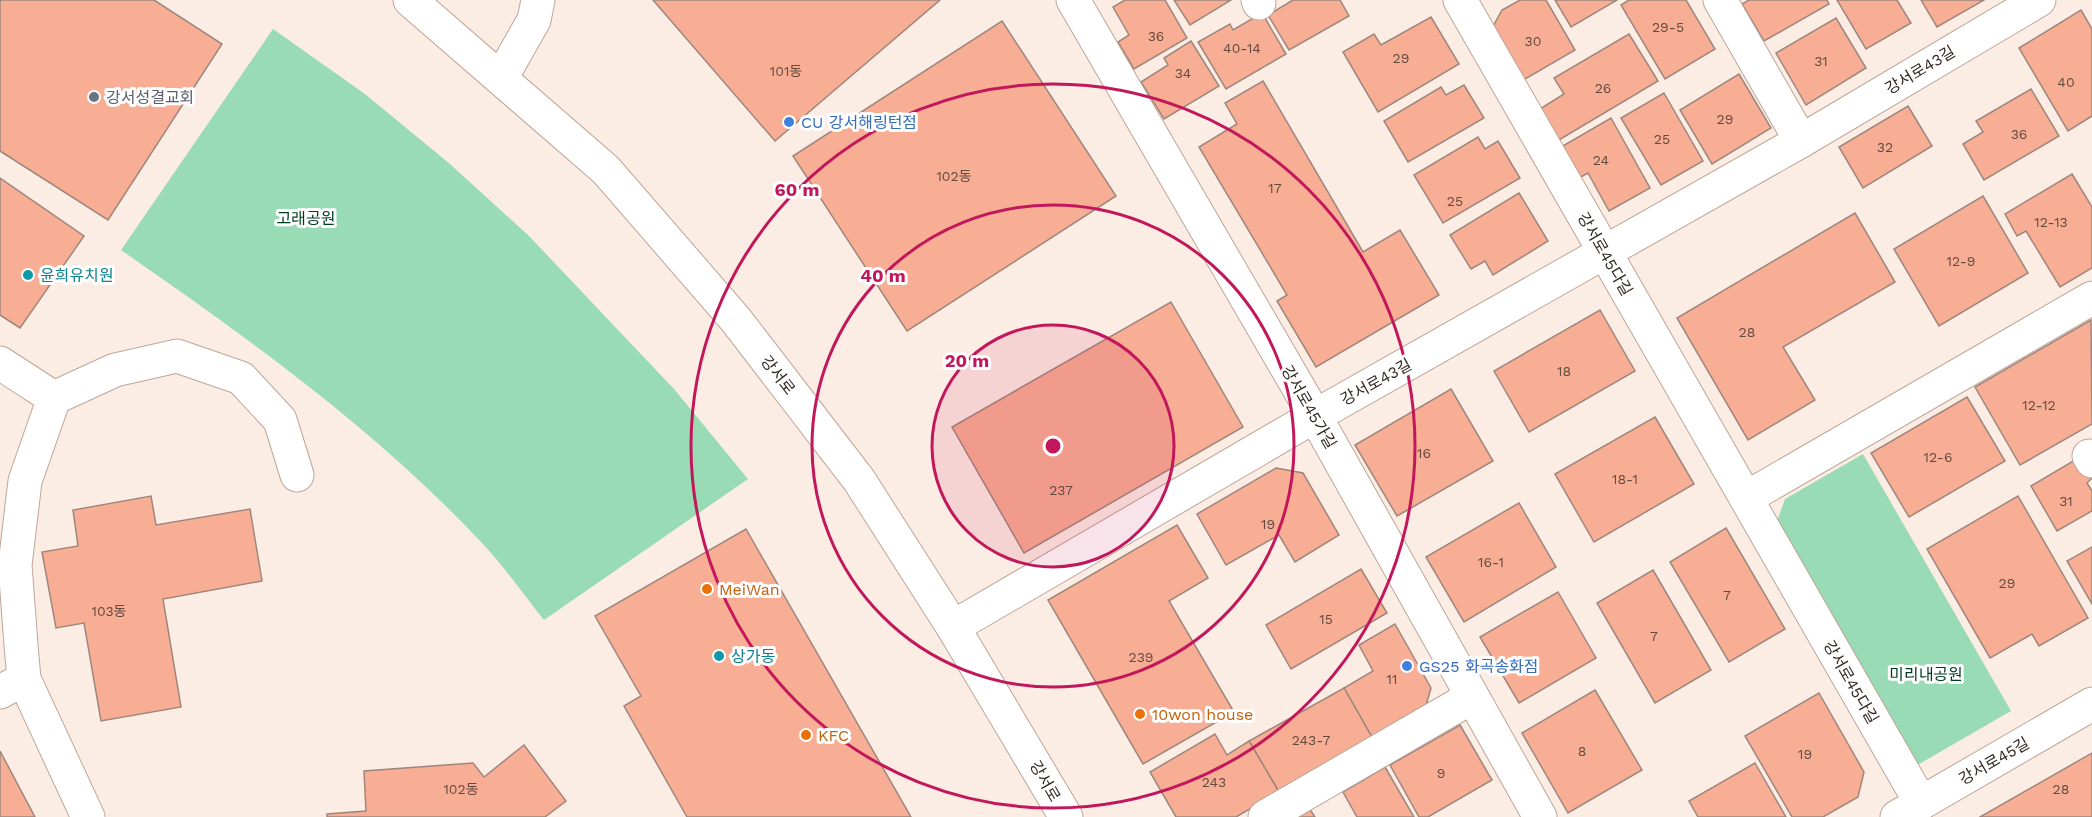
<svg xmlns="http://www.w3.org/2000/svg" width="2092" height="817" font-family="'Work Sans','Noto Sans KR',sans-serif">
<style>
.green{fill:#99dbb4}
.building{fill:#f7ae94;stroke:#9f867d;stroke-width:1.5}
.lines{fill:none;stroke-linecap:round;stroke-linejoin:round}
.minor-casing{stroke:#bda698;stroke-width:35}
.major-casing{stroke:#bda698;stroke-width:35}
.minor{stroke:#fff;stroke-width:33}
.major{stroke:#fff;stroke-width:33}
.ring{fill:none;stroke:#c2185b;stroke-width:3}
.worship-dot{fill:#6b7280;stroke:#fefefe;stroke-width:2}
.shop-dot{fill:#3f7fe0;stroke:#fefefe;stroke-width:2}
.culture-dot{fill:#0f9aa8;stroke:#fefefe;stroke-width:2}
.food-dot{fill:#e8710a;stroke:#fefefe;stroke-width:2}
.labels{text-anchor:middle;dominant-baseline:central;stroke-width:6;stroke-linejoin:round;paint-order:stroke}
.number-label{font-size:14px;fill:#644b40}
.street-label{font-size:16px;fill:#332a24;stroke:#fefefe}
.worship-label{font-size:16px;fill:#5b616d;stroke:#fefefe;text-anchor:start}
.shop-label{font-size:16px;fill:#366cbe;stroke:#fefefe;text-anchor:start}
.park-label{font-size:16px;fill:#003c22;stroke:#fefefe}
.culture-label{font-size:16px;fill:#0d838f;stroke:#fefefe;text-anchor:start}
.food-label{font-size:16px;fill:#c56008;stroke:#fefefe;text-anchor:start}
.centre{fill:#c2185b;stroke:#fefefe;stroke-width:3}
.ring-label{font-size:18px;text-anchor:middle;font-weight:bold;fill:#c2185b;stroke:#fefefe;stroke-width:6;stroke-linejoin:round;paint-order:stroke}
</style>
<rect width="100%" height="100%" fill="#fcede4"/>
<g class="green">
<path d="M273,29L365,94L450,164L529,236L674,389L748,479L544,620C523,594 504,566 481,542C375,429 248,338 121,250Z"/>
<polygon points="1863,454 2011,711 1914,767 1776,524 1785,499"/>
</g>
<g class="building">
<polygon points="0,0 154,0 222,44 108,220 0,151"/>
<polygon points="653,0 940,0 775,141"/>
<polygon points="1125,0 1165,0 1187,38 1134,69 1118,42 1129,35 1113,7"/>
<polygon points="1174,0 1231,0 1190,25"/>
<polygon points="1293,0 1340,0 1349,16 1289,50 1268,15"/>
<polygon points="1520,0 1546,0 1575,50 1520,82 1490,32 1502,10"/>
<polygon points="1555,0 1617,0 1571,27"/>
<polygon points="1629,0 1686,0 1715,49 1665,79 1621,5"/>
<polygon points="1749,0 1827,0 1829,4 1764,41 1742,4"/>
<polygon points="1837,0 1897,0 1911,23 1866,49"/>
<polygon points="1921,0 1984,0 1937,27"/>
<polygon points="2081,10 2092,29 2092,116 2068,131 2019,48"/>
<polygon points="1262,13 1286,54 1226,89 1198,42 1230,24 1233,30"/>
<polygon points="1431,17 1459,64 1378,112 1343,52 1374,34 1381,45"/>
<polygon points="1836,18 1866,68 1806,105 1776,53"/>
<polygon points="1002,21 1116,196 907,331 793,156"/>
<polygon points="1629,34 1658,81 1559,140 1540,109 1564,94 1554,78"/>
<polygon points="1191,41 1219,86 1164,119 1141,82 1168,65 1164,58"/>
<polygon points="1739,74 1771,128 1712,164 1680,110"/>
<polygon points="1263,81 1363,252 1400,230 1439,295 1316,367 1277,301 1287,295 1199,147 1237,124 1225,103"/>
<polygon points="1464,85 1484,118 1408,162 1384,121 1441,87 1446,95"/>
<polygon points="2031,89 2059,136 1984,180 1963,144 1983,132 1976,121"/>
<polygon points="1664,93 1703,161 1661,185 1621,118"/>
<polygon points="1908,106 1932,146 1863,188 1839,147"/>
<polygon points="1611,118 1650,188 1609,211 1588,173 1579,178 1561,147"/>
<polygon points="1478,137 1485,149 1498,141 1520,178 1443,223 1414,175"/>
<polygon points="2072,174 2092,207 2092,268 2060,287 2026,231 2017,236 2005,214"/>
<polygon points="0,178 84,236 20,328 0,315"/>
<polygon points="1519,193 1548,241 1493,275 1485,261 1471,269 1450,235"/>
<polygon points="1983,196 2028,273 1939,326 1894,249"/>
<polygon points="1855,213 1895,282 1783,347 1815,400 1748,440 1677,318"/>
<polygon points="1171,302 1243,427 1024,553 952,427"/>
<polygon points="1600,310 1635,371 1529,432 1494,371"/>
<polygon points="2091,320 2092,424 2020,465 1975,387"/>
<polygon points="1451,389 1493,461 1397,516 1355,445"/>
<polygon points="1967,397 2005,461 1909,517 1871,453"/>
<polygon points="1655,417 1694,484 1594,542 1555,474"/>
<polygon points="2080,457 2092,478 2087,483 2092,491 2092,511 2057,531 2031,486"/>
<polygon points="1276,468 1303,473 1339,535 1295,562 1279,535 1226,565 1197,514"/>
<polygon points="151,496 156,525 250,509 262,581 163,599 181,707 101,721 84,623 56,628 42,552 78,546 73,510"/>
<polygon points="2018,496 2088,618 2039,646 2032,634 1990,658 1927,549"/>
<polygon points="1519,503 1556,567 1464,622 1426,557"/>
<polygon points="1177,525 1208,578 1169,601 1234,712 1143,764 1048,600"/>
<polygon points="1726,528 1785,629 1729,662 1670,562"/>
<polygon points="746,529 911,817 687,817 624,706 641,696 595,616"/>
<polygon points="2092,547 2092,604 2067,561"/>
<polygon points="1361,569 1387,613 1291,669 1266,625"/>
<polygon points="1653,570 1711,670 1655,703 1597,603"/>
<polygon points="1558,592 1596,658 1519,703 1480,637"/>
<polygon points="1395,624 1431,688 1425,709 1373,739 1344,688 1373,671 1359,645"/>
<polygon points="1344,688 1373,739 1279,792 1249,741"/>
<polygon points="1595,690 1642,770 1568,813 1522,733"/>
<polygon points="1819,693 1864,772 1858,797 1823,817 1792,817 1745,736"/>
<polygon points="1460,725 1492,780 1428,817 1419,817 1390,765"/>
<polygon points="1215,734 1227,755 1249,741 1279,792 1236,817 1176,817 1150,772"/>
<polygon points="524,745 566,801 545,817 327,817 327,814 366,811 364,771 473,763 484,777"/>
<polygon points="0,751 35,817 0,817"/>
<polygon points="2092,753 2092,817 1980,817"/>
<polygon points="1755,763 1786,817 1698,817 1689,801"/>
<polygon points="1385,767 1414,817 1357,817 1343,792"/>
<polygon points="1309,808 1315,817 1293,817"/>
</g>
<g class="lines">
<g class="minor-casing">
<g id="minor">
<polyline points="1073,0 1315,416 1540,817"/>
<polyline points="1258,0 1259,3"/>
<polyline points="1460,0 1921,803"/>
<polyline points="1720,0 1801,141"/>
<polyline points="501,78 534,20 538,0"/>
<polyline points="0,363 54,398"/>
<polyline points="54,398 25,481 15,565 21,645 24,679 88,817"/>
<polyline points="54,398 115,370 177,356 241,378 280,420 297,475"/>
<polyline points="2089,456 2092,461"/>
<polyline points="1746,498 2092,298"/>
<polyline points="953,627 1315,416 1801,141 2039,0"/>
<polyline points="0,692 24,679"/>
<polyline points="1265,817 1472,697"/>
<polyline points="1897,817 2092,704"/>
</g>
</g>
<g class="major-casing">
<polyline id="major" points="410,0 606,170 736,320 859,480 953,627 1066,817"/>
</g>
<use href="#minor" class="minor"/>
<use href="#major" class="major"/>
</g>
<circle cx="1053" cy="446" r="121" fill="#c2185b" fill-opacity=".12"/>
<g class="ring">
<circle cx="1053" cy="446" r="121"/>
<circle cx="1053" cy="446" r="241"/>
<circle cx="1053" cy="446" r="362"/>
</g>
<circle class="worship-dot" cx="94" cy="97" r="6"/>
<g class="shop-dot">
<circle cx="789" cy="122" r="6"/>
<circle cx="1407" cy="666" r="6"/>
</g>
<g class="culture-dot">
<circle cx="28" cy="275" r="6"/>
<circle cx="719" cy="656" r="6"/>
</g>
<g class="food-dot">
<circle cx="707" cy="589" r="6"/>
<circle cx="1140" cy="714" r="6"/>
<circle cx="806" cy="735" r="6"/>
</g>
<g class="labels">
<g class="number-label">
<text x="1668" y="27">29-5</text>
<text x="1156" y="36">36</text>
<text x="1533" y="41">30</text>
<text x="1242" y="48">40-14</text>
<text x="1401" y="58">29</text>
<text x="1821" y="61">31</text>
<text x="786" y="71">101동</text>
<text x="1183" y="73">34</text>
<text x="2066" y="82">40</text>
<text x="1603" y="88">26</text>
<text x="1725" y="119">29</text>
<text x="2019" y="134">36</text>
<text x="1662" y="139">25</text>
<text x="1885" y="147">32</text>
<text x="1601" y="160">24</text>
<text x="954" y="176">102동</text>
<text x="1275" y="188">17</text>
<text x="1455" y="201">25</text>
<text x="2051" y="222">12-13</text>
<text x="1961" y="261">12-9</text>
<text x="1747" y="332">28</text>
<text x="1564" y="371">18</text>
<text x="2039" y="405">12-12</text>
<text x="1424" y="453">16</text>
<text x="1938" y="457">12-6</text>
<text x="1625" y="479">18-1</text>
<text x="1061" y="490">237</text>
<text x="2066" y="501">31</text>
<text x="1268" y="524">19</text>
<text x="1491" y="562">16-1</text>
<text x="2007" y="583">29</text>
<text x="1727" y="595">7</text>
<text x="109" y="611">103동</text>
<text x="1326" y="619">15</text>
<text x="1654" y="636">7</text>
<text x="1141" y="657">239</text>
<text x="1392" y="679">11</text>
<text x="1311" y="740">243-7</text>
<text x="1582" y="751">8</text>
<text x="1805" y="754">19</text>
<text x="1441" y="773">9</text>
<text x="1214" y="782">243</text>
<text x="461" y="789">102동</text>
<text x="2061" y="789">28</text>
</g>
<g class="street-label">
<text transform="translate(1920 70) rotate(-31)">강서로43길</text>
<text transform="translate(1605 254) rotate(60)">강서로45다길</text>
<text transform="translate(778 375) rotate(52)">강서로</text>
<text transform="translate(1376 382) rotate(-29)">강서로43길</text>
<text transform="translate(1309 407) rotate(60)">강서로45가길</text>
<text transform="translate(1851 682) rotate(60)">강서로45다길</text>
<text transform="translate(1994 761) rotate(-30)">강서로45길</text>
<text transform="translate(1045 781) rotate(60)">강서로</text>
</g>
<g class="worship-label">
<text x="106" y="97">강서성결교회</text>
</g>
<g class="shop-label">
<text x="801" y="122">CU 강서해링턴점</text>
<text x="1419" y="666">GS25 화곡송화점</text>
</g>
<g class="park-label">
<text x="306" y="218">고래공원</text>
<text x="1926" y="674">미리내공원</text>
</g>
<g class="culture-label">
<text x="40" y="275">윤희유치원</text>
<text x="731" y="656">상가동</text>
</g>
<g class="food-label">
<text x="719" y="589">MeiWan</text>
<text x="1152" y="714">10won house</text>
<text x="818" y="735">KFC</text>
</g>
</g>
<circle cx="1053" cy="446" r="9" class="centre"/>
<g class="ring-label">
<text x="797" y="196">60 m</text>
<text x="883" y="282">40 m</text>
<text x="967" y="367">20 m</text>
</g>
</svg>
